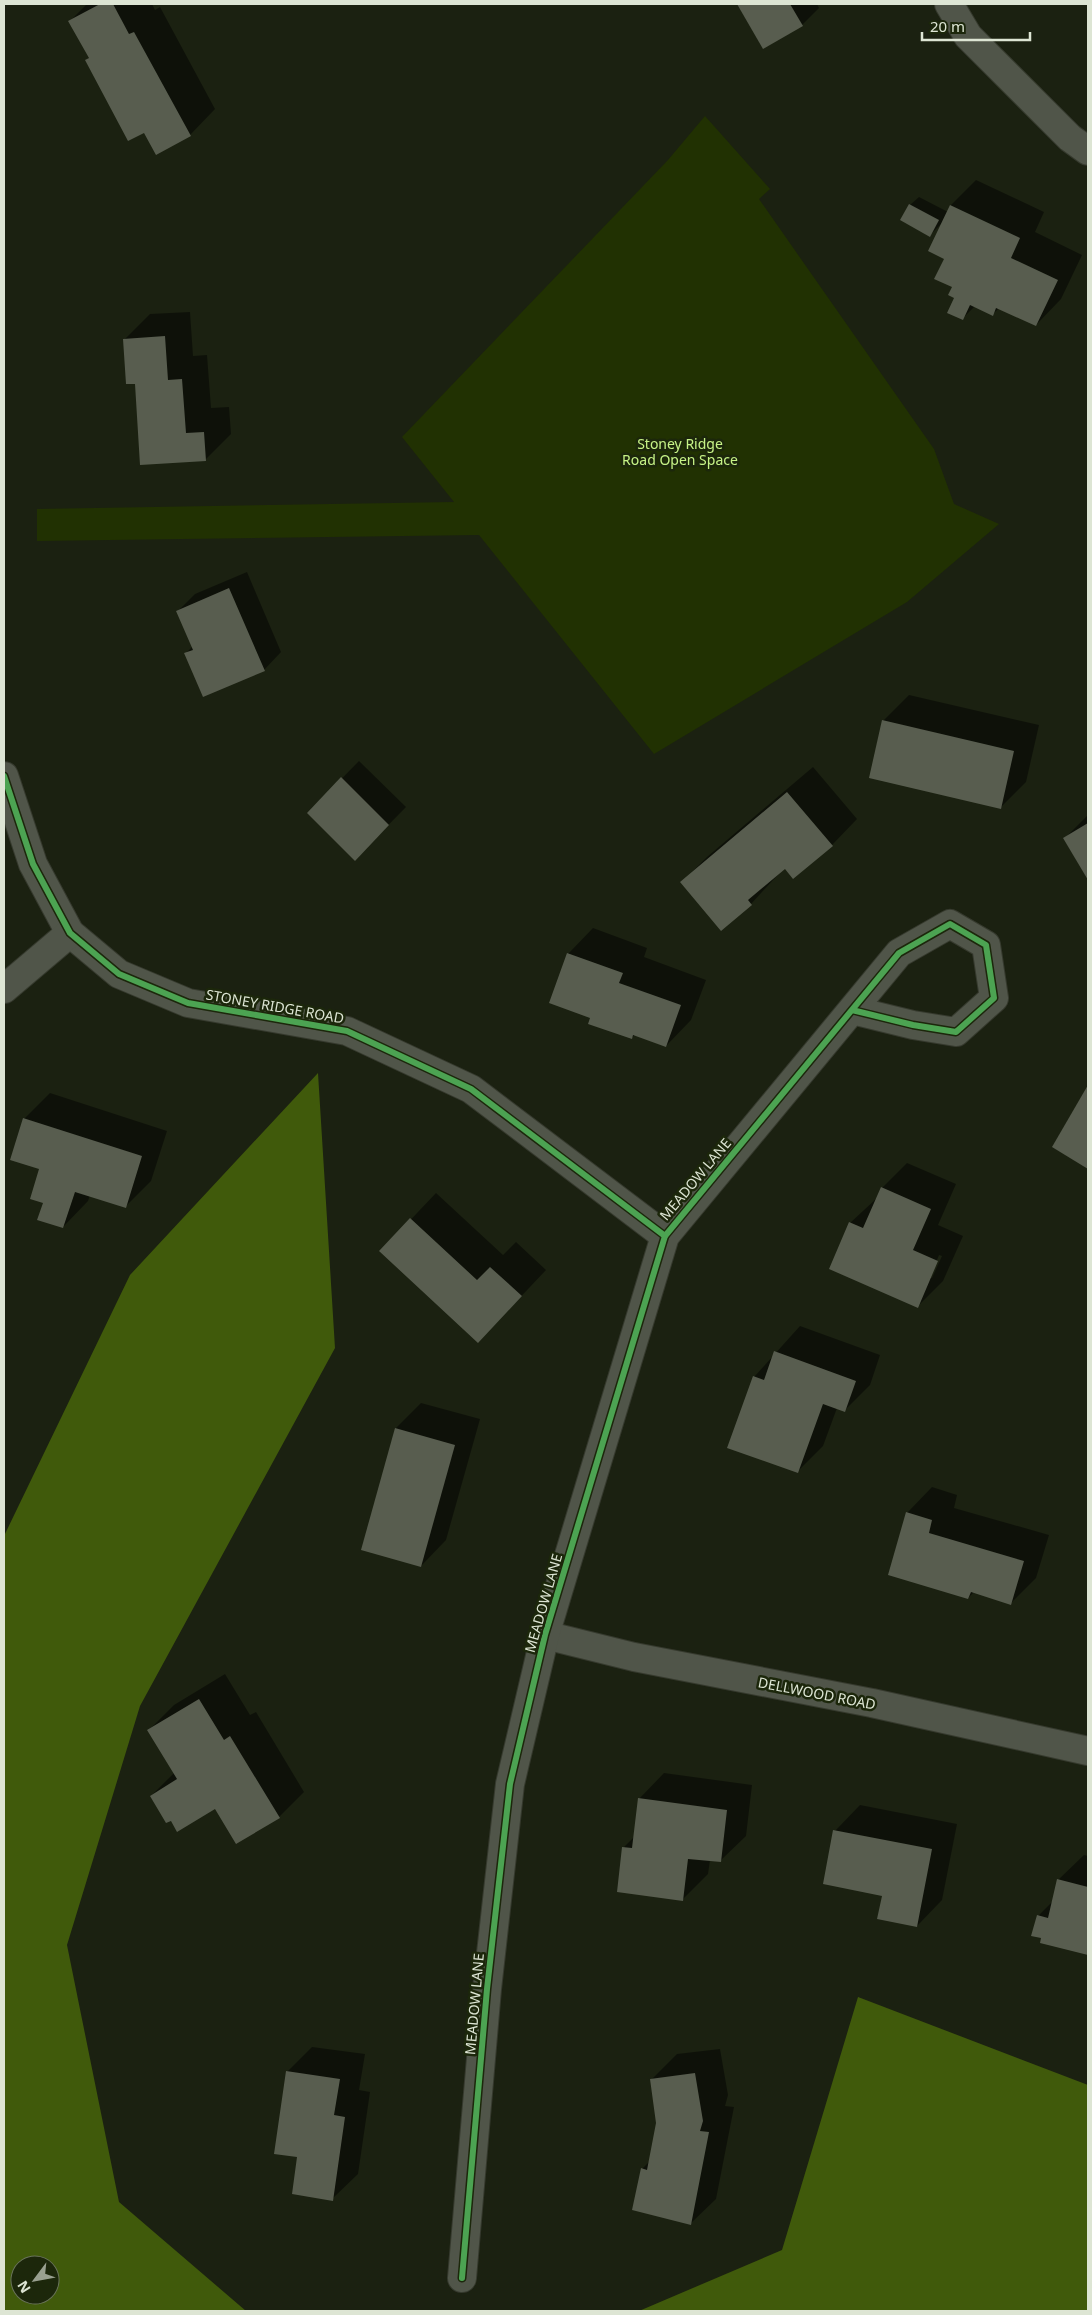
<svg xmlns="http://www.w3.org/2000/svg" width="1092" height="2315" font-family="'Noto Sans',sans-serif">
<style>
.green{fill:#213102}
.forest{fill:#405a0b;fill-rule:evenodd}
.shadow{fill:#0007;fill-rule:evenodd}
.building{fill:#585d4f}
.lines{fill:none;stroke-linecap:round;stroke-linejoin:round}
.street-casing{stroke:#363a2e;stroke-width:30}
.street{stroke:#505549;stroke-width:28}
.cycleway-casing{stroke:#1c270b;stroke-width:9}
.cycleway{stroke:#4ca352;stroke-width:6}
.labels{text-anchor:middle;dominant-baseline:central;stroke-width:5;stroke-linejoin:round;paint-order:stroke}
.park-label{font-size:14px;fill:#c7f387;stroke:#1c270b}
.street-label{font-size:14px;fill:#dde5d4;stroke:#1c270b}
</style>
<rect width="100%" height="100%" fill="#1b2111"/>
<polygon class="green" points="705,116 770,189 759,199 934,449 954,504 999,524 907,602 654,754 479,535 37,541 37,509 454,502 402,437 668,160"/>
<g class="forest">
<path d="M318,1073L335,1348L140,1706L67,1945L119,2202L246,2311H4V1536L130,1275ZM20,2265H50V2295H20Z"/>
<polygon points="858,1997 1088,2085 1088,2311 639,2311 782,2250"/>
</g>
<g class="shadow">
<polygon points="87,4 152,4 155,10 160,7 215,109 190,135 144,131 86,60 90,57 70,21"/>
<polygon points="739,4 817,4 819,8 802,25 763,47"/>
<polygon points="976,180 1044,212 1035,232 1082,255 1061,299 1036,325 999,308 993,314 975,306 963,318 945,258 943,222 930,235 910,205 919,197 948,212 951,205"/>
<polygon points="190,312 193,356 207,355 211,408 229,407 231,434 205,460 136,382 125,339 150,314"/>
<polygon points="247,572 281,652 264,670 186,653 193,646 178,611 195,594"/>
<polygon points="909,695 1039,725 1026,782 1000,808 883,721"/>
<polygon points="359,761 406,807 355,859 308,813"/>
<polygon points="813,767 857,819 832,845 793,877 785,867 751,904 721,929 682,882 707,857"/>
<polygon points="1088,815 1088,878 1064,839"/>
<polygon points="593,928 647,948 644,957 706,980 691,1020 666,1046 635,1035 631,1038 591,1017 568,954"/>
<polygon points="1088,1088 1088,1168 1053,1147"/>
<polygon points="50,1093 167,1131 151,1181 126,1206 90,1195 88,1201 63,1227 24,1119"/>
<path d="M907,1163L956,1184L938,1225L963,1236L943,1281L917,1307L850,1223L877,1198L882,1188ZM939,1255L942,1256L932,1278H930Z"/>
<polygon points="436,1193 503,1255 516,1242 546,1270 478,1342 381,1251"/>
<polygon points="800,1326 880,1355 870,1385 845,1410 837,1408 823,1446 798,1471 754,1377"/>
<polygon points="421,1403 480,1419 446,1540 421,1566 396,1428"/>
<polygon points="932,1487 957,1495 954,1508 1049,1535 1036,1578 1011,1603 974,1592 968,1598 907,1513"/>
<polygon points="225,1674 250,1715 256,1712 304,1792 279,1817 216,1807 172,1819 151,1796 174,1773 149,1730 174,1705"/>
<polygon points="664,1773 752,1785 746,1836 720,1861 710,1860 708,1874 682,1900 624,1847 634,1837 639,1799"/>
<polygon points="860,1805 957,1824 942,1900 917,1926 883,1895 835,1831"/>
<polygon points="1084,1855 1088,1856 1088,1954 1042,1942 1038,1916 1053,1901 1058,1880"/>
<polygon points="312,2047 365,2054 359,2090 370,2092 358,2174 332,2199 299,2156 287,2072"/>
<polygon points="720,2049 728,2095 725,2106 734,2107 716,2199 690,2224 642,2169 650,2161 657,2123 652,2079 677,2054"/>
</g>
<g class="building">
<polygon points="100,4 113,4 129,34 134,32 191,136 156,155 144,133 128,141 85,60 89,58 68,21"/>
<polygon points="737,4 790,4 803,26 763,49"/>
<polygon points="909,204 939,220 930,237 900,220"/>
<polygon points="950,205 1020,238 1011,258 1058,280 1036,326 996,308 993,316 970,305 963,320 947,313 954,298 948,295 952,287 934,279 944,259 928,251"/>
<polygon points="165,336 168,380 182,379 186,433 204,432 206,461 140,465 135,384 126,384 123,339"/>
<polygon points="229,588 265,671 203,697 184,653 193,650 176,611"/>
<polygon points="882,720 1014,751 1001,809 869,778"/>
<polygon points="341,777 389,825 355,861 307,813"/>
<polygon points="787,792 833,846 793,879 785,869 748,900 752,905 721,931 680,882"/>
<polygon points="1088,823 1088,880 1063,838"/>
<polygon points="567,953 623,973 619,983 681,1005 666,1047 633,1035 632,1039 588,1024 590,1018 549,1003"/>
<polygon points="1088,1085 1088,1169 1052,1147"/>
<polygon points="23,1118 142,1156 126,1208 75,1192 63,1228 37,1220 43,1203 30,1199 39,1169 10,1160"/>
<polygon points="881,1187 931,1209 913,1250 938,1261 918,1308 829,1269 849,1222 863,1228"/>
<polygon points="410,1218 477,1280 490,1267 522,1296 478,1343 379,1251"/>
<polygon points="774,1351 856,1381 845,1412 823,1404 798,1473 727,1448 753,1376 764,1380"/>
<polygon points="395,1428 455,1445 421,1567 361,1550"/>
<polygon points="906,1512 932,1520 929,1533 1024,1561 1011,1605 971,1592 968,1599 888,1575"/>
<polygon points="199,1699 224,1740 230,1736 280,1818 236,1844 215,1809 177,1832 171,1821 166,1823 150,1796 177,1779 147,1730"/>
<polygon points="638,1798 727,1810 721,1862 688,1859 683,1901 617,1892 622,1847 632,1848"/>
<polygon points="833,1830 932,1849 917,1927 877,1919 882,1896 823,1884"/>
<polygon points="1057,1879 1088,1887 1088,1955 1040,1943 1041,1938 1031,1936 1037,1915 1048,1918"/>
<polygon points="286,2071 340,2079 334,2115 345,2117 333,2201 292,2194 297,2157 274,2154"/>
<polygon points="695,2073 703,2121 700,2131 709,2132 691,2225 632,2210 641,2168 647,2170 656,2123 650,2079"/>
</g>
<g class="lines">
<g class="street-casing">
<g id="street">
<polyline points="949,4 968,36 1070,138 1088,151"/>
<polyline points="4,776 33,864 70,933 119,974 188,1003 347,1031 471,1089 665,1236"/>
<polyline points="4,989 70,933"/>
<polyline points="545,1635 634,1657 872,1703 1088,1751"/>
<polyline points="462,2278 487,1989 510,1784 545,1635 665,1236 899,953 950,924 986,945 994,998 956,1032 913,1025 852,1010"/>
</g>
</g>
<use href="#street" class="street"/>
<g class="cycleway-casing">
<g id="cycleway">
<polyline points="4,776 33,864 70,933 119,974 188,1003 347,1031 471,1089 665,1236"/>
<polyline points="462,2278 487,1989 510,1784 545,1635 665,1236 899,953 950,924 986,945 994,998 956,1032 913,1025 852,1010"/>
</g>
</g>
<use href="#cycleway" class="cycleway"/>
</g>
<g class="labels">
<g class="park-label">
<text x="680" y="443">Stoney Ridge<tspan x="680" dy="16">Road Open Space</tspan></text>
</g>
<g class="street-label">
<text transform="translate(275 1006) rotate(10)">STONEY RIDGE ROAD</text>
<text transform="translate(695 1179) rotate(-50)">MEADOW LANE</text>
<text transform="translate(543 1603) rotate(-74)">MEADOW LANE</text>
<text transform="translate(817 1693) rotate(11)">DELLWOOD ROAD</text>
<text transform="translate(474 2004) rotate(-85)">MEADOW LANE</text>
</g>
</g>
<rect width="1092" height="2315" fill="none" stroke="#dde5d4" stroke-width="10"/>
<g transform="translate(35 2280) rotate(238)"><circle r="24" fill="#1c270b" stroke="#69735b"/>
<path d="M0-4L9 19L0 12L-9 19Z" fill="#99a090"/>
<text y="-8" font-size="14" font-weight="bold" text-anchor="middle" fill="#dde5d4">N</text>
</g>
<path d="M922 32v8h108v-8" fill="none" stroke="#dde5d4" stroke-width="2.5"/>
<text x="930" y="32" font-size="15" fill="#dde5d4" stroke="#1c270b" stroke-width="4" paint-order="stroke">20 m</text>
</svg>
